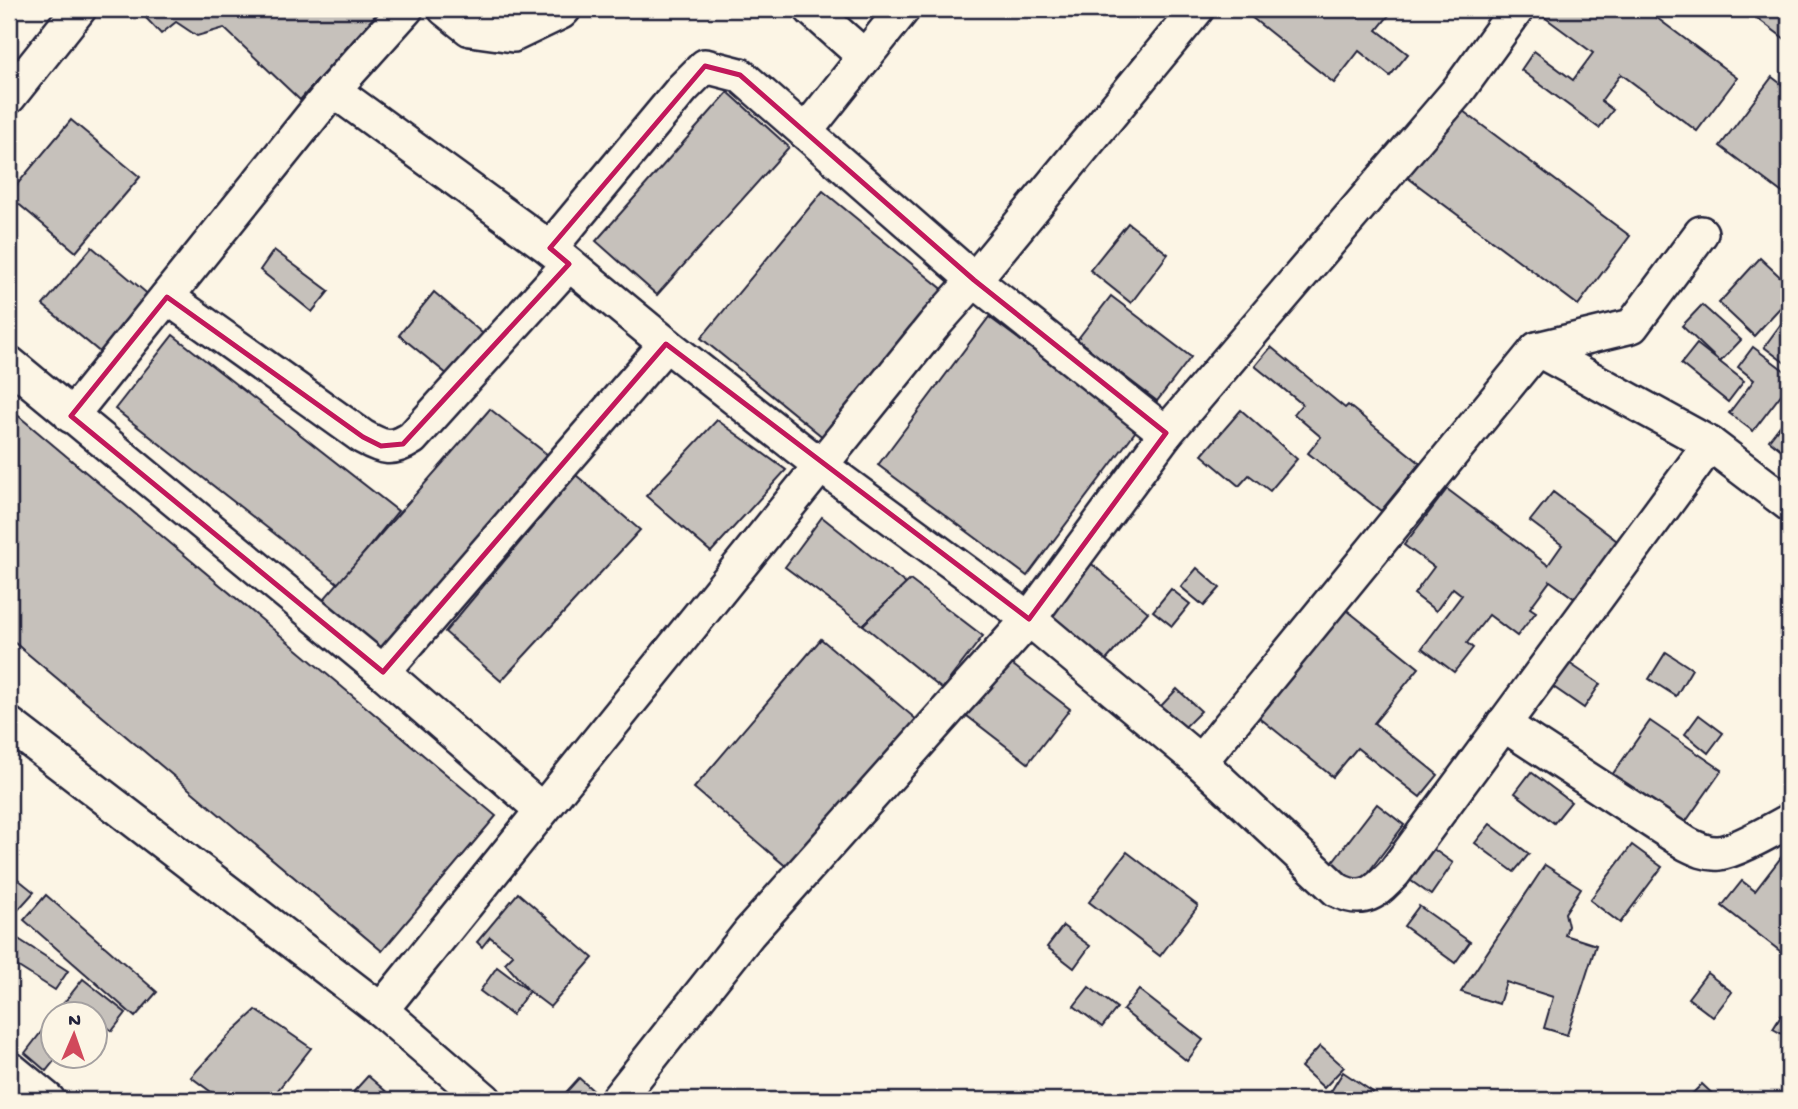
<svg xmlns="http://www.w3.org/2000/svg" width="1798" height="1109" font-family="'Gochi Hand',sans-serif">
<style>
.building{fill:#c6c1bb;stroke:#22223b;stroke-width:2}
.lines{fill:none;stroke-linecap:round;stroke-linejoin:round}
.street-casing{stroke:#22223b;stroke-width:38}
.street{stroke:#fcf5e5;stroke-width:33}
.marked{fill:none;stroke:#c2185b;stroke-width:5;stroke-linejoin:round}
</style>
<rect width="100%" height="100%" fill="#fcf5e5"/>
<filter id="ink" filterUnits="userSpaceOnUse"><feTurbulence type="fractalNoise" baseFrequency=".0143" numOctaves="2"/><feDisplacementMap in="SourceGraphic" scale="14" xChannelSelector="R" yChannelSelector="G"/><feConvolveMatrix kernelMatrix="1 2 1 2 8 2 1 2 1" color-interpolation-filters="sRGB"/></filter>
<g filter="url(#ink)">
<g class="building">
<polygon points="154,9 381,9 300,100 224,28 197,36 176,22 161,34 146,18"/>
<polygon points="1241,9 1394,9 1377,30 1408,54 1390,76 1359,51 1334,83"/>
<polygon points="1538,9 1645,9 1737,78 1697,131 1621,74 1601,101 1613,110 1599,128 1521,70 1534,51 1573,80 1593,53 1536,11"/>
<polygon points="1745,9 1789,9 1789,42"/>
<polygon points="1772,77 1789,90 1789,109 1785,114 1789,117 1789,198 1720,146"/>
<polygon points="728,92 789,147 657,295 596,241"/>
<polygon points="1455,105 1630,236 1578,305 1403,174"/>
<polygon points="71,120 140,177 76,252 9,196 9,194"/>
<polygon points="823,191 946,292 824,438 701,338"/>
<polygon points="1128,223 1168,254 1131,303 1090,270"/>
<polygon points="92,247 150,296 101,353 43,305"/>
<polygon points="274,250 329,291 312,312 260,270"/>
<polygon points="1760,258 1789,285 1789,298 1754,336 1719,303"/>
<polygon points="434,292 488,338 453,379 399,335"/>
<polygon points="1111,296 1191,357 1157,401 1077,340"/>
<polygon points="1702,305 1741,340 1720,362 1682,326"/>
<polygon points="1789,313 1789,366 1764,347"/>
<polygon points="989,317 1138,428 1027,576 878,465"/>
<polygon points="173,335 398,511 339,584 115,409"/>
<polygon points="1697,344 1744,381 1728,402 1681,364"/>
<polygon points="1271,347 1345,408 1348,405 1420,463 1381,511 1308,453 1321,437 1294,414 1302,404 1255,366"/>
<polygon points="1753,347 1789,374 1789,384 1753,431 1729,413 1754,380 1738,367"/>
<polygon points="9,408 496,816 382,951 9,638"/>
<polygon points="490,409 553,459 384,656 317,607"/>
<polygon points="1241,410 1297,459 1270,491 1249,475 1239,486 1202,455"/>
<polygon points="1789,414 1789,456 1769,440"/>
<polygon points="717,420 786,470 711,552 646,496"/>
<polygon points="576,475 640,530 501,681 445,632"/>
<polygon points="1447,489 1548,565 1562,545 1530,521 1553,492 1625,547 1582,604 1550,581 1530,608 1536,612 1517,636 1489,615 1467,643 1473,648 1454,672 1422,648 1462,595 1453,588 1436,611 1414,594 1434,567 1404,545"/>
<polygon points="822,517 906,584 863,625 785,567"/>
<polygon points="1086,559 1148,612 1102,665 1039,613"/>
<polygon points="1197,568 1220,588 1204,606 1181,587"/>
<polygon points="910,580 983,636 942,689 863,625"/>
<polygon points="1171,589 1190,604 1172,626 1153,611"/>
<polygon points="1343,607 1419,668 1374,723 1438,775 1420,797 1357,748 1333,777 1256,715"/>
<polygon points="821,639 917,720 789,869 694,788"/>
<polygon points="1666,652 1692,669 1676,696 1649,679"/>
<polygon points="1000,655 1070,709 1028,763 958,709"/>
<polygon points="1569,663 1600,684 1584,708 1552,686"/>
<polygon points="1177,689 1201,711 1185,727 1161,706"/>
<polygon points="1699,715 1723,733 1708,753 1685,734"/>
<polygon points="1650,721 1722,770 1684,824 1612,775"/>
<polygon points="1531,772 1571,802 1554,823 1515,793"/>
<polygon points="1377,804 1404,825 1358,886 1330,865"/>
<polygon points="1490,824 1529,854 1514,872 1475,843"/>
<polygon points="1632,845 1662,867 1620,923 1590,900"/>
<polygon points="1429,846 1453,863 1431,895 1407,878"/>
<polygon points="1789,847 1789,958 1722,906 1742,881 1755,891"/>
<polygon points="1127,852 1198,906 1160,956 1089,902"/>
<polygon points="1545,865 1581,888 1565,913 1568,926 1565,935 1596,945 1567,1035 1544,1028 1553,997 1506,982 1499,1004 1461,992"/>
<polygon points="14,876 34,892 9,920 9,881"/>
<polygon points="518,893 593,958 550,1007 529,991 505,963 513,955 490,937 482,947 477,942"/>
<polygon points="46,895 157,992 135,1017 24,920"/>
<polygon points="1419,906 1470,942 1455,963 1404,926"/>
<polygon points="1063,926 1090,946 1074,968 1047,947"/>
<polygon points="9,933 68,971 55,990 9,961"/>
<polygon points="497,967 529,991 512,1015 480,991"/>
<polygon points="1707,973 1732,992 1713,1017 1688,998"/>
<polygon points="83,979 126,1013 112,1031 94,1016 94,1014 55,1014"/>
<polygon points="1089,987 1117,1008 1102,1027 1074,1006"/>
<polygon points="1139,990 1203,1040 1187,1061 1123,1010"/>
<polygon points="1789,1003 1789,1038 1773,1029"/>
<polygon points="256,1010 311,1048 270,1100 222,1100 191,1077 230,1034"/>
<polygon points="52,1018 52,1056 58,1056 46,1071 25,1053"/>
<polygon points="1320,1046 1344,1067 1324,1088 1301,1067"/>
<polygon points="1343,1072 1373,1092 1368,1100 1342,1100 1330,1093"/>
<polygon points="368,1076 396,1100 346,1100"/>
<polygon points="579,1078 604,1100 559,1100"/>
<polygon points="1702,1084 1719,1100 1686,1100"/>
</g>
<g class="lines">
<g class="street-casing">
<g id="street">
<polyline points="445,9 470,29 513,35 561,12 564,9"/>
<polyline points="811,9 865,57"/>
<path d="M333,90L550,248L666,344L820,465L1029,619L1200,762L1337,890C1364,904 1376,892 1394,873L1710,444"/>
<polyline points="9,97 79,9"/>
<polyline points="805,132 903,9"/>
<polyline points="550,248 683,88 705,66 740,75 974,280 1166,433"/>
<path d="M167,297L363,437C383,448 392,451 412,438L569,264"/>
<polyline points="1537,349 1710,444 1789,504"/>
<polyline points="9,363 383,672 542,810"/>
<polyline points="71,416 333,90 406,9"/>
<polyline points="383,672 666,344"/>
<polyline points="9,724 381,1010 485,1100"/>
<path d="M1503,724L1687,844C1697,849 1707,854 1719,853C1736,851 1772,830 1789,821"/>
<polyline points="1200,762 1537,349 1632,326 1701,233"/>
<polyline points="381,1010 934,325 974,280 1197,9"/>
<polyline points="9,1068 48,1100"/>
<polyline points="617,1100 749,933 1029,619 1166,433 1457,92 1517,9"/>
</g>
</g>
<use href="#street" class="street"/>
</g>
</g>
<path class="marked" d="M705,66L740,75L974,280L1166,433L1029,619L666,344L383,672L71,416L167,297L363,437L381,446L403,444L569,264L550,248Z"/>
<rect width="1798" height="1109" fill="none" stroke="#fcf5e5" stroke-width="35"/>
<rect x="18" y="18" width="1763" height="1074" fill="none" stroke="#22223b" stroke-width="2.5" filter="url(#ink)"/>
<g transform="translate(74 1035) rotate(2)"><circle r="33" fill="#fcf5e5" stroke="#a5a1a1" stroke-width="2"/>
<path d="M0-5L12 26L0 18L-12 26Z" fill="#d1495b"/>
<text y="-10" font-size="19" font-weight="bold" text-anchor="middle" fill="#22223b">N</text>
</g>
</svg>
